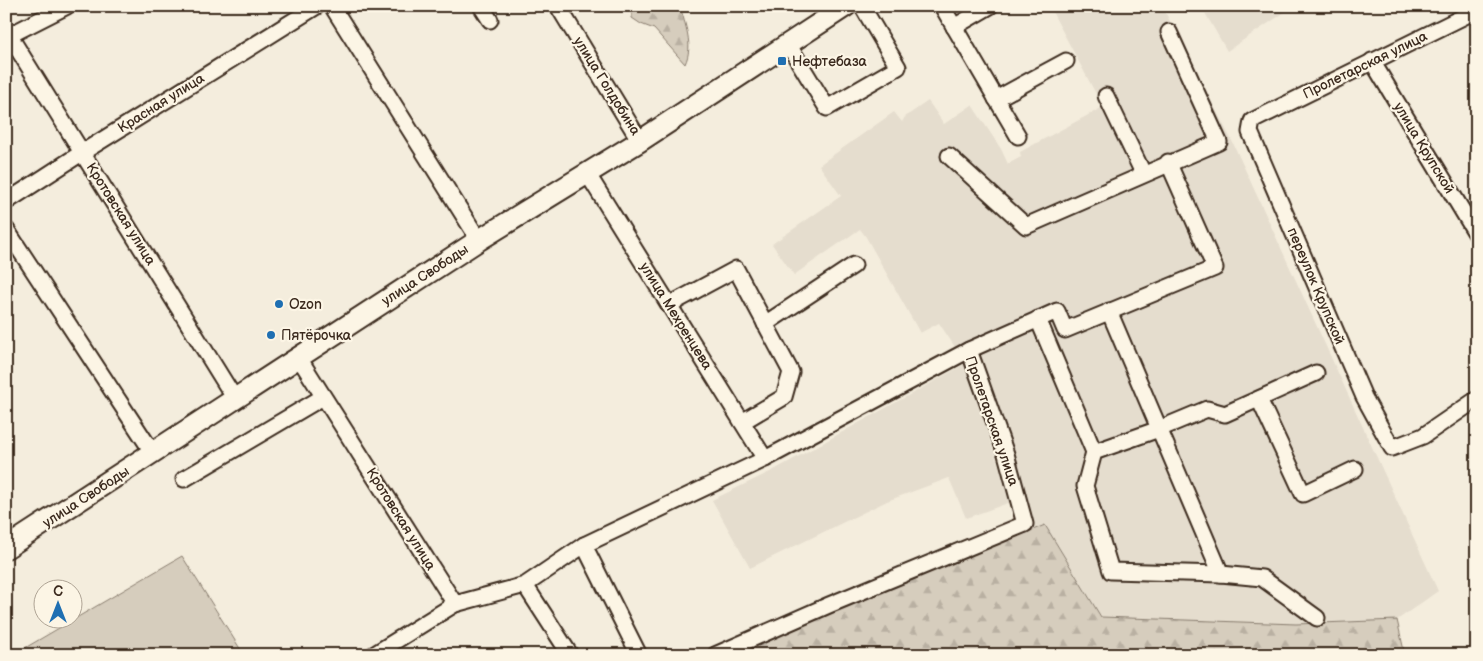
<svg xmlns="http://www.w3.org/2000/svg" width="1483" height="661" font-family="'Balsamiq Sans',sans-serif">
<style>
.built{fill:#e5ddce}
.forest{fill:url(#forest-firs);stroke:#887c6e}
.green{fill:#d6cdbd;stroke:#887c6e}
.lines{fill:none;stroke-linecap:round;stroke-linejoin:round}
.minor-casing{stroke:#3b2a1e;stroke-width:19}
.major-casing{stroke:#3b2a1e;stroke-width:24}
.minor{stroke:#fcf5e5;stroke-width:15}
.major{stroke:#fcf5e5;stroke-width:20}
.poi-dot{fill:#1f6fb2;stroke:#fcf5e5;stroke-width:2}
.labels{text-anchor:middle;dominant-baseline:central;stroke-width:4.5;stroke-linejoin:round;paint-order:stroke}
.poi-label{font-size:14px;fill:#3b2a1e;stroke:#fcf5e5;text-anchor:start}
.street-label{font-size:14px;fill:#3b2a1e;stroke:#fcf5e5}
</style>
<defs>
<pattern id="forest-firs" width="22" height="20" patternUnits="userSpaceOnUse" patternTransform="scale(1.25)"><rect width="22" height="20" fill="#d6cdbd"/><path d="M5 1l3.5 6h-7zM16 11l3.5 6h-7z" fill="#b9b0a2"/></pattern>
</defs>
<rect width="100%" height="100%" fill="#f4eddd"/>
<filter id="ink" filterUnits="userSpaceOnUse"><feTurbulence type="fractalNoise" baseFrequency=".02" numOctaves="2"/><feDisplacementMap in="SourceGraphic" scale="10" xChannelSelector="R" yChannelSelector="G"/><feConvolveMatrix kernelMatrix="1 2 1 2 8 2 1 2 1" color-interpolation-filters="sRGB"/></filter>
<g filter="url(#ink)">
<g class="built">
<polygon points="1049,6 1162,6 1232,141 1438,591 1397,620 1296,624 1101,617 1045,525 1033,530 1010,455 970,344 957,350 939,323 920,333 866,237 860,229 794,275 772,244 841,196 819,165 894,112 902,122 905,117 928,101 944,124 972,105 1001,149 1008,164 1021,157 1020,152 1103,107"/>
<polygon points="1201,6 1294,6 1227,51"/>
<polygon points="965,364 1011,502 966,518 949,478 887,501 750,568 712,500 774,470"/>
</g>
<g class="forest">
<path d="M632,6H680C685,25 694,45 685,64L654,29L641,24L632,18Z"/>
<polygon points="1045,525 1101,617 1296,624 1397,620 1405,655 732,655 833,611"/>
</g>
<polygon class="green" points="182,556 244,655 13,655"/>
<g class="lines">
<g class="minor-casing">
<g id="minor">
<polyline points="332,6 479,240"/>
<polyline points="481,6 490,20"/>
<polyline points="558,6 640,141"/>
<polyline points="942,6 1018,136"/>
<polyline points="1477,10 1252,121 1250,132 1364,397 1392,448 1423,436 1477,399"/>
<polyline points="954,27 990,6"/>
<polyline points="6,30 235,399"/>
<polyline points="6,37 67,6"/>
<polyline points="788,44 827,108 898,67 862,6"/>
<polyline points="1372,61 1477,235"/>
<polyline points="1106,96 1143,173"/>
<polyline points="996,99 1066,61"/>
<polyline points="949,156 1026,226 1219,142 1169,32"/>
<polyline points="587,173 765,459"/>
<polyline points="6,202 83,152 317,6"/>
<polyline points="6,229 153,453"/>
<polyline points="669,305 736,269 791,372 784,397 742,422"/>
<polyline points="1109,311 1221,574"/>
<polyline points="1038,319 1094,452"/>
<polyline points="765,324 854,265"/>
<polyline points="299,358 455,604"/>
<polyline points="1316,373 1225,414 1207,409 1159,429 1094,452 1085,486 1111,571 1221,574 1262,578 1317,618"/>
<polyline points="1259,399 1303,494 1355,469"/>
<polyline points="184,479 323,397"/>
<polyline points="584,545 639,655"/>
<polyline points="525,585 569,653 565,655"/>
<polyline points="373,655 455,604 525,585 584,545 765,459 969,350 1057,311 1065,330 1215,268 1168,162"/>
<polyline points="715,655 829,605 1025,524 1006,454 969,350"/>
</g>
</g>
<g class="major-casing">
<polyline id="major" points="6,548 479,240 640,141 846,6"/>
</g>
<use href="#minor" class="minor"/>
<use href="#major" class="major"/>
</g>
</g>
<g class="poi-dot">
<rect x="777" y="56" width="10" height="10" rx="2.5"/>
<circle cx="279" cy="304" r="5"/>
<circle cx="271" cy="335" r="5"/>
</g>
<g class="labels">
<g class="poi-label">
<text x="792" y="61">Нефтебаза</text>
<text x="289" y="304">Ozon</text>
<text x="281" y="335">Пятёрочка</text>
</g>
<g class="street-label">
<text transform="translate(1365 65) rotate(-26)">Пролетарская улица</text>
<text transform="translate(607 86) rotate(58)">улица Голдобина</text>
<text transform="translate(161 103) rotate(-32)">Красная улица</text>
<text transform="translate(1424 148) rotate(59)">улица Крупской</text>
<text transform="translate(121 214) rotate(58)">Кротовская улица</text>
<text transform="translate(425 275) rotate(-33)">улица Свободы</text>
<text transform="translate(1316 286) rotate(67)">переулок Крупской</text>
<text transform="translate(676 316) rotate(58)">улица Мехренцева</text>
<text transform="translate(992 421) rotate(71)">Пролетарская улица</text>
<text transform="translate(86 497) rotate(-33)">улица Свободы</text>
<text transform="translate(401 519) rotate(58)">Кротовская улица</text>
</g>
</g>
<rect width="1483" height="661" fill="none" stroke="#fcf5e5" stroke-width="25"/>
<rect x="12" y="12" width="1458" height="636" fill="none" stroke="#3b2a1e" stroke-width="2" filter="url(#ink)"/>
<g transform="translate(58 604)"><circle r="24" fill="#fcf5e5" stroke="#afa495"/>
<path d="M0-4L9 19L0 12L-9 19Z" fill="#1f6fb2"/>
<text y="-8" font-size="14" font-weight="bold" text-anchor="middle" fill="#3b2a1e">С</text>
</g>
</svg>
